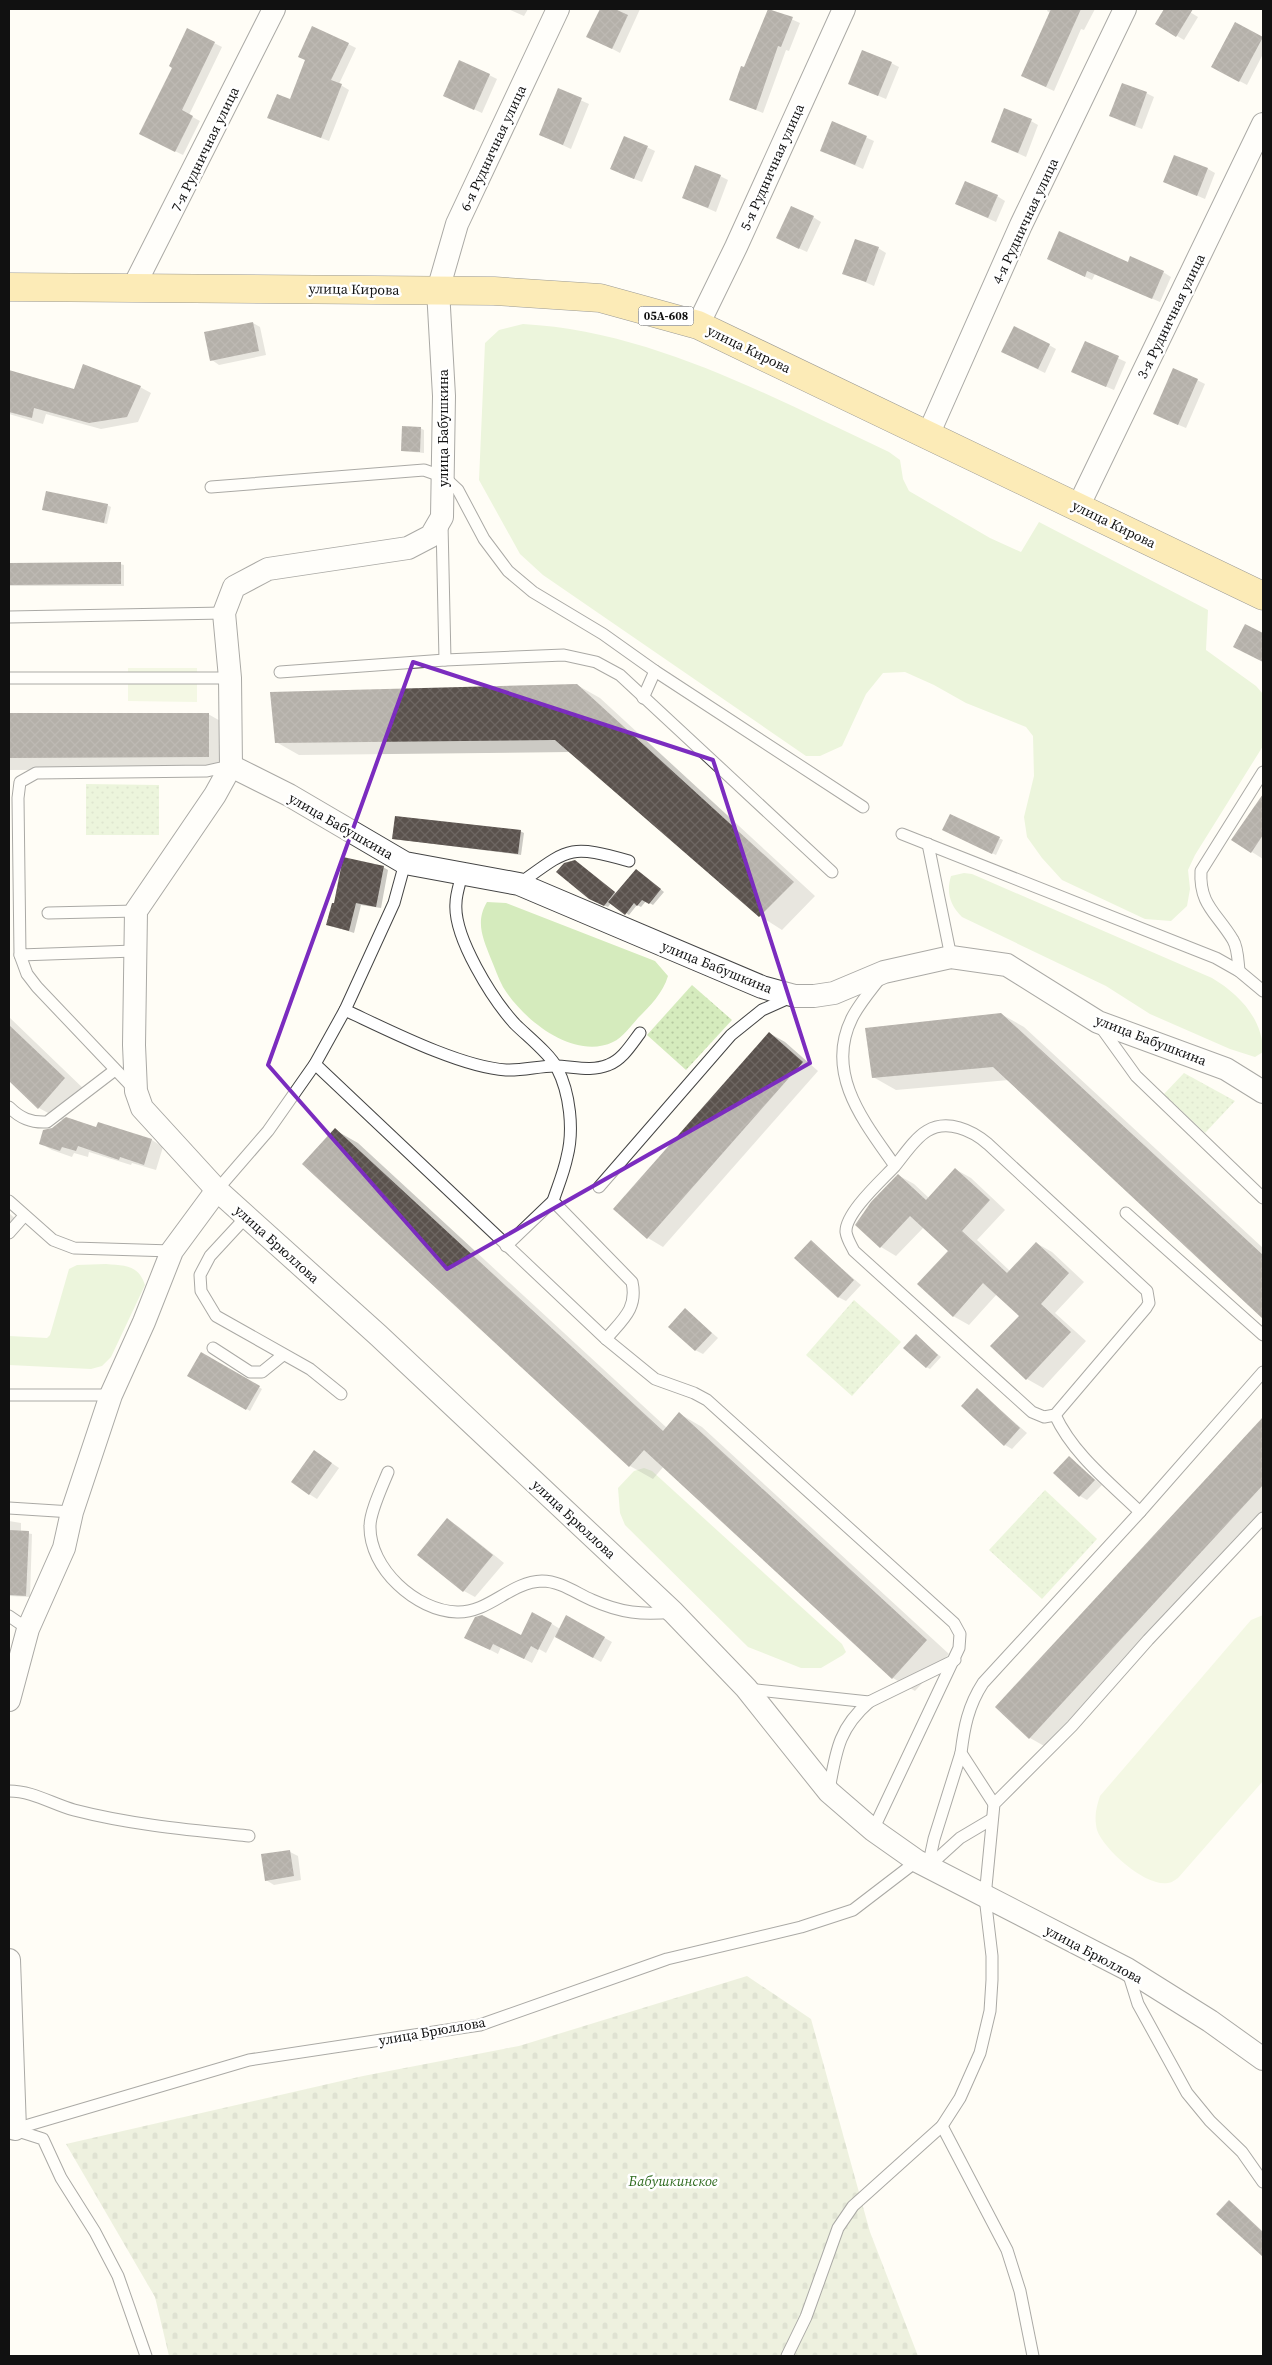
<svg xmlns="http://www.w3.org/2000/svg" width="1272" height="2365" font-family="'Source Serif 4',serif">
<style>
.grass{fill:#d5ebbd}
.cemetery{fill:url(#cemetery-stones)}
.park{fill:url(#park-dots)}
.pitch{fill:#e6f2cf}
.shadow{fill:#0003}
.building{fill:url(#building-cross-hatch)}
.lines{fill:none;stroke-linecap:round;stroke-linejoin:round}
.lane-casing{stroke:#444;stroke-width:13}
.street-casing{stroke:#444;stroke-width:24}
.primary-casing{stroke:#222;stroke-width:29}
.lane{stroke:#fff;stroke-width:11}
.street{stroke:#fff;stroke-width:22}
.primary{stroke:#f9d66b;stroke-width:28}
.marked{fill:none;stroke:#7b2cbf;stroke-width:4;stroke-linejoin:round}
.labels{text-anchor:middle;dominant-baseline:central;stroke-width:5;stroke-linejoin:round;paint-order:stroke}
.shield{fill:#fff;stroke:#585858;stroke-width:1}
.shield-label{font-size:12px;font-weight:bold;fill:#111}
.street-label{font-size:14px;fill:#111;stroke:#fff}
.park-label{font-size:14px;font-style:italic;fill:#2f6b1f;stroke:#fff}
</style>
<defs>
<pattern id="cemetery-stones" width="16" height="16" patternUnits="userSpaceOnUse" patternTransform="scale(1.25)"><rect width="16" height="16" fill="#d9e3c4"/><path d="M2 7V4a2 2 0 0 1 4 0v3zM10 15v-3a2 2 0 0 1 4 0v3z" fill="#b9c2a7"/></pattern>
<pattern id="park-dots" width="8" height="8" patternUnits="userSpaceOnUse" patternTransform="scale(1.25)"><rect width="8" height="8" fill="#d5ebbd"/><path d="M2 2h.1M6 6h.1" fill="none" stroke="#b6c8a1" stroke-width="1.8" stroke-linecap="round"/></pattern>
<pattern id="building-cross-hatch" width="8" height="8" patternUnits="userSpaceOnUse" patternTransform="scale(1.25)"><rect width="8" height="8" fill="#5a524d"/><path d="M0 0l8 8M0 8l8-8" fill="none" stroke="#6d6662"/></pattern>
</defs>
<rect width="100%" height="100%" fill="#fffdf5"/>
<g class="grass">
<path d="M523,324C653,331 773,398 889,452L900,460L903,479L909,491L990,538L1021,552L1039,522L1208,610L1206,650L1256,686L1263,694V746L1195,855L1188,870L1190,889L1187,906L1171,921L1145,919L1062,880L1042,858L1027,837L1024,817L1034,776L1033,736L1026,727L966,703L934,685L905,672L883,673L866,694L842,746L820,756H806L543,575L520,554L479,480L485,343L499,330Z"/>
<path d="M964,873L972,874L1212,978C1239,994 1263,1019 1263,1052L1255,1057L1230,1049L1150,1014L1106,986L962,917C950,905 946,893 951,876Z"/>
<path d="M487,902L506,903L655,961L668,976C663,993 650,1006 638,1018C631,1026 622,1038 613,1042C574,1061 522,1019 503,987C498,978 495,968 491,959C483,938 475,922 487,902Z"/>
<path d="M106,1264C125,1266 138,1264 145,1285L111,1357L102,1366L91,1369L9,1365V1336L47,1338L50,1335L69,1269L77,1265Z"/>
<polygon points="644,1468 652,1471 842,1644 846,1652 843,1655 821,1668 801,1668 748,1647 625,1525 620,1513 618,1488 634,1471"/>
</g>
<polygon class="cemetery" points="747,1976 811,2019 870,2232 918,2356 169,2356 155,2297 66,2144 363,2076 519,2046"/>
<g class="park">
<polygon points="86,784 159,785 159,835 86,835"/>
<polygon points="692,985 732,1020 686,1070 647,1035"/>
<polygon points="1184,1073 1235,1101 1205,1133 1164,1094"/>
<polygon points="854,1300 901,1342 852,1396 806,1355"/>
<polygon points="1045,1490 1097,1539 1042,1599 989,1550"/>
</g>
<g class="pitch">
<polygon points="128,668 197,668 197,702 128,701"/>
<path d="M1263,1615V1781L1178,1878C1175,1880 1171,1883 1168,1883C1146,1887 1104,1850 1097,1830C1094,1817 1096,1808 1100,1796L1251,1620Z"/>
</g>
<g class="shadow">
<polygon points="508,9 528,9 524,16"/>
<polygon points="601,9 640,9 620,53 588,36"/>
<polygon points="769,9 800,23 789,51 786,50 763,113 731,100"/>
<polygon points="1048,9 1095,9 1084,30 1081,29 1054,91 1030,80 1051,13 1047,11"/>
<polygon points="1166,9 1185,9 1198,17 1184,40 1157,24"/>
<polygon points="1236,24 1263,38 1263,54 1247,85 1213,67"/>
<polygon points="214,43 222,47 189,115 200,121 183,155 148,138"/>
<polygon points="348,44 356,48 339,84 349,90 329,141 276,121 291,101"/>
<polygon points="891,63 899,67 886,99 857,87"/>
<polygon points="489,75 497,79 482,113 452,99"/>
<polygon points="558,90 589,104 571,149 540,135"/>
<polygon points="1146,93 1154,97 1142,129 1118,120"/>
<polygon points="1031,121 1038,125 1026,157 992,142"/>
<polygon points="833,123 874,141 863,169 829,154"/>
<polygon points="625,137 655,151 642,182 619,173"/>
<polygon points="1208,169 1215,173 1205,199 1165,182"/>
<polygon points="720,176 728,180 716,212 684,198"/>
<polygon points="997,196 1005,201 996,222 956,204"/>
<polygon points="813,217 821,222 807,252 785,242"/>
<polygon points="878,248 886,253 874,286 844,273"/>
<polygon points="1056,263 1128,264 1163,272 1171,277 1160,302 1095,274 1092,280"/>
<polygon points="253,323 260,327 266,355 219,365 212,360"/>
<polygon points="1086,343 1126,362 1114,390 1081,376"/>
<polygon points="1049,345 1056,349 1045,373 1010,356"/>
<polygon points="9,371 75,390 140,387 151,393 138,422 101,429 46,414 43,424 9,414"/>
<polygon points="1197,380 1205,384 1186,428 1162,418"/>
<polygon points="420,428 424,430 424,453 402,451"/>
<polygon points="107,505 111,507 107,524 43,509"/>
<polygon points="9,564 120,564 124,565 124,586 9,586"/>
<polygon points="577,685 600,698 815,896 782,930 760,916 571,752 299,755 276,742"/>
<polygon points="208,714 231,727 231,769 9,770 9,715"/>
<polygon points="1263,796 1263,859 1233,840"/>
<polygon points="951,815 1003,840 996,855 947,832"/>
<polygon points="520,831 524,833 521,855 394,839"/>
<polygon points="575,861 617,894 639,872 664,892 653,905 646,901 641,907 637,905 629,915 611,903 608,907 594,901"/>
<polygon points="383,867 388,870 381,908 361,905 354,933 327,924"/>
<polygon points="1001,1014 1024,1027 1263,1248 1263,1317 1009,1080 896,1090 873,1077"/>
<polygon points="9,1017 87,1092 64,1118 97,1129 99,1123 152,1140 163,1147 156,1170 132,1163 131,1165 89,1152 88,1157 74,1153 72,1157 52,1150 40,1143 52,1129 63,1121 39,1108 9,1079"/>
<polygon points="769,1033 785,1042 818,1071 663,1247 648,1238"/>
<polygon points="335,1130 358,1143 667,1428 680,1414 702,1427 949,1654 915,1691 893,1678 664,1466 653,1479 630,1466"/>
<polygon points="955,1169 971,1178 1005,1210 977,1240 1010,1271 1036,1243 1052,1252 1084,1282 1055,1313 1086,1341 1043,1388 1027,1379 992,1346 1021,1316 997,1294 969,1325 953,1316 949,1250 924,1227 896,1256 881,1247 898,1175 914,1184 929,1198"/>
<polygon points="9,1213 19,1222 9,1233"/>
<polygon points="811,1242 861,1285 846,1301 838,1297"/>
<polygon points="685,1309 718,1338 703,1354 695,1350"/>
<polygon points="919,1338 941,1357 930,1369 926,1367"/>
<polygon points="201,1353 262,1389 250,1411 189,1375"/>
<polygon points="977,1390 1027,1433 1012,1449 1005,1445"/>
<polygon points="1263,1419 1263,1523 1053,1751 1030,1738 997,1707"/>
<polygon points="314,1451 339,1468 317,1499 309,1494"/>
<polygon points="1069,1458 1102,1485 1087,1500 1080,1496"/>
<polygon points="448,1520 459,1527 504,1563 475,1597 464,1591"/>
<polygon points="9,1521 21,1523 21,1532 32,1534 30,1597 9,1596"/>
<polygon points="567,1617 612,1642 601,1662 555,1636 546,1653 539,1649 532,1663 501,1647 498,1654 473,1641 522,1636 552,1624 560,1629"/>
<polygon points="290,1852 298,1856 301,1880 274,1885 266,1880"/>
</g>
<g class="building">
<polygon points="600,9 615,9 628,15 612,49 586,37"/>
<polygon points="768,9 793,17 781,47 778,46 756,110 729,100 741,66 744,67"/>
<polygon points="1051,9 1081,9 1046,87 1021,76"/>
<polygon points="1164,9 1193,9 1176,37 1155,24"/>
<polygon points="1235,22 1263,37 1239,82 1211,67"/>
<polygon points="312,26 349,43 331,80 342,84 321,138 267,118 277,94 290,99 305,60 298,57"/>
<polygon points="187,28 215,42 182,110 193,116 175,152 139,134 172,68 169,66"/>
<polygon points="862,50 892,62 878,96 848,84"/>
<polygon points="459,60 490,74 474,110 443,96"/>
<polygon points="1122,83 1147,92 1135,126 1109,116"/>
<polygon points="558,88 582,98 563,145 539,135"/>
<polygon points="1004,108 1032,119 1018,153 991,142"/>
<polygon points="832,121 867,136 855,165 820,151"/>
<polygon points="624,136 648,146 634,179 610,169"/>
<polygon points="1174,155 1208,168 1197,196 1163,182"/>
<polygon points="695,165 721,175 708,208 682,198"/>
<polygon points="965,181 998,195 988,218 955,204"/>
<polygon points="791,206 814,216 799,249 776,238"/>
<polygon points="1059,231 1128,262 1130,256 1164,271 1152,299 1087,271 1085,277 1047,259"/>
<polygon points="855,239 879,247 866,282 842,274"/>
<polygon points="253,322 259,351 210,361 204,332"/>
<polygon points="1014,326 1050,344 1038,369 1001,352"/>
<polygon points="1085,341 1119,356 1106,387 1071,372"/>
<polygon points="83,364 141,386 127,417 89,423 34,408 32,418 9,412 9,370 74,389"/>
<polygon points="1173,368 1198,379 1178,425 1153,414"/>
<polygon points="402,426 421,427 420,452 401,451"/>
<polygon points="46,491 108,504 104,523 42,510"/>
<polygon points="121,562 121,584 9,585 9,563"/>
<polygon points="1245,624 1263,633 1263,662 1233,647"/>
<polygon points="577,684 794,882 759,917 555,740 275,743 270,692"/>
<polygon points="9,713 209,713 209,757 9,758"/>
<polygon points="1263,794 1263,835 1251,853 1231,840"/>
<polygon points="950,814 1000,837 992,854 942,830"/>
<polygon points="395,816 521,830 518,854 392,839"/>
<polygon points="343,857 384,866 376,907 356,903 349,931 326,925 332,903 334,903"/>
<polygon points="575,860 615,892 604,906 589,899 556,872 564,863"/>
<polygon points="636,869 661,889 649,904 642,900 637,906 634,903 625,915 608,902"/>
<polygon points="1001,1013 1263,1255 1263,1319 993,1067 872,1078 865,1028"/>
<polygon points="9,1025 65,1078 38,1109 9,1081"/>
<polygon points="769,1032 803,1062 647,1239 613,1209"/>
<polygon points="66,1117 96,1127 98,1122 152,1139 144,1165 120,1157 119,1160 78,1146 76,1151 62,1147 60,1151 39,1144 43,1130 52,1128"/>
<polygon points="335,1128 663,1431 679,1412 927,1640 892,1679 644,1450 629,1467 302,1164"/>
<polygon points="955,1168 990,1200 962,1231 1007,1273 1036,1242 1069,1273 1041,1304 1071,1332 1026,1380 990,1346 1019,1316 983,1283 953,1317 917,1284 948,1251 910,1216 880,1248 855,1225 871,1202 898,1174 926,1200"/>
<polygon points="811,1240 854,1280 838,1298 794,1258"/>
<polygon points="685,1308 712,1333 695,1351 668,1327"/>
<polygon points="916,1334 938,1355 926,1368 903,1348"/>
<polygon points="201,1352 260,1386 246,1410 187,1376"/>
<polygon points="977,1388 1020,1428 1004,1446 961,1406"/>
<polygon points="1263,1417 1263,1485 1029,1739 995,1707"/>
<polygon points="314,1450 332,1463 309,1495 291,1482"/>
<polygon points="1069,1456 1095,1480 1079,1497 1053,1473"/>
<polygon points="447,1518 493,1555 463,1592 417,1555"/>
<polygon points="9,1530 29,1531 26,1596 9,1595"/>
<polygon points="532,1612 552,1623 538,1650 531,1646 524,1659 493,1644 490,1650 464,1638 475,1617 482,1615 521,1635"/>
<polygon points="566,1615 605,1637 593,1658 555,1637"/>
<polygon points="290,1850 294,1876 265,1881 261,1854"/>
<polygon points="1229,2200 1263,2232 1263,2257 1216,2214"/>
</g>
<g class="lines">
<g class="lane-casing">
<g id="lane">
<polyline points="211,487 424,470 444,477 458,490 484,539 508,571 533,592 603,634 655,671 643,698"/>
<polyline points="442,524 445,660"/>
<polyline points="9,617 224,613"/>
<polyline points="655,671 863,807"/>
<polyline points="280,672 445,660 564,655 596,662 620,675 832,872"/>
<polyline points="9,678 230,678"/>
<polyline points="902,834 1216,958 1239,971 1263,991"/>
<polyline points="928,844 951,957"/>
<path d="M462,874C460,883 456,894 456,903C453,937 493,1000 515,1024C527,1036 550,1054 557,1068C570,1093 574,1130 567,1157C564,1172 558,1186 553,1201L632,1282C638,1309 622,1320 606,1339"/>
<path d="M519,884C569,848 568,844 629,861"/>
<polyline points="48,913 136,911"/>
<polyline points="134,951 20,955 18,798 20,782 36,773 207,771 230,766"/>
<polyline points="20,955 27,974 37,987 134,1089"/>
<path d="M1239,971C1238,961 1238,948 1233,940C1217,913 1199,905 1201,871L1263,772"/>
<path d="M881,977C871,990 859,1004 852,1018C824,1074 865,1123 895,1166C882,1180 845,1213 846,1232C847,1239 851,1245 854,1251L1032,1412L1044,1417L1055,1415L1146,1308L1149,1303L1147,1291L988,1144C972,1130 947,1119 927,1131C915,1138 904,1155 895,1166"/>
<path d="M345,1010C388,1030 460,1067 506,1070C522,1071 539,1066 555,1066C572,1066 591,1072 608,1065C622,1060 631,1045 640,1033"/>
<polyline points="1100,1026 1136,1076 1263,1198"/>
<polyline points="315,1064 606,1339 655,1379 694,1393 707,1400 954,1623 960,1634 959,1648 873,1830"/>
<path d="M9,1107C20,1118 31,1123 47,1122L115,1070"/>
<polyline points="599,1187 731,1035 762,1010 791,997"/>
<polyline points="217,1190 268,1131 315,1064 345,1010 394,903 405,863"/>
<polyline points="9,1201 53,1240 74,1248 172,1251"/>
<polyline points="1126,1213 1263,1335"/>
<polyline points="247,1216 210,1256 200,1275 201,1291 216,1316 310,1369 341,1394"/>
<polyline points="9,1233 24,1216"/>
<polyline points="506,1246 553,1201"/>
<polyline points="213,1348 250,1372 262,1372 283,1355"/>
<polyline points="9,1395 111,1395"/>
<path d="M1055,1415C1073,1454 1109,1482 1140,1512"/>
<path d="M388,1472C382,1487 370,1512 370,1526C369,1568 416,1611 457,1612C489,1613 510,1582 542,1581C560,1581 576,1593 592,1600C621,1613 642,1615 673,1612"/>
<polyline points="9,1508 72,1512"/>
<polyline points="9,1616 28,1629"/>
<polyline points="748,1689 869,1702 955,1660"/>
<path d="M829,1790C836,1752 838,1729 869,1702"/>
<path d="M9,1791C33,1791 52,1804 74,1810C132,1825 190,1830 249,1836"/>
<path d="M994,1804L961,1753C964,1728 968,1706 983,1683L1140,1512L1263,1372"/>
<polyline points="928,1867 934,1839 961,1753"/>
<polyline points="928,1867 960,1838 992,1819"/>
<polyline points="1128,1972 1138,2004 1187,2093 1210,2121 1242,2152 1263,2182"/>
<polyline points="942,2126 1007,2250 1020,2291 1033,2356"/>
<polyline points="15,2129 249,2060 480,2025 667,1959 801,1927 853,1910 917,1861"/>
<polyline points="15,2130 43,2139 61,2178 95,2232 118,2276 146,2356"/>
<polyline points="787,2356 806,2317 838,2228 853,2206 942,2126 960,2098 980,2053 990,2011 992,1980 992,1956 985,1897 994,1804 1072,1726 1148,1640 1263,1518"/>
</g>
</g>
<g class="street-casing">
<g id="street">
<polyline points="558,9 457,224 438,290 444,396 442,517 431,536 408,548 268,569 234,587 224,613 230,678 231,766 215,795 136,911 134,1045 136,1091 142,1108 217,1190 378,1335 673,1612 746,1688 829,1792 873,1830 917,1861 1127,1969 1210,2021 1263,2059"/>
<polyline points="133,288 274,9"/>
<polyline points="698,325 736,247 844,9"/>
<polyline points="928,435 1021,225 1125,9"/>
<polyline points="1078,507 1263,124"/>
<polyline points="231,766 289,795 405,863 519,884 762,987 795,996 814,996 834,993 884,972 951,957 1007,965 1098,1022 1226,1069 1263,1092"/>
<polyline points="9,1700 28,1629 64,1548 72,1512 111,1395 144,1322 172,1251 217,1190"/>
<polyline points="9,1960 15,2129"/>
</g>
</g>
<g class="primary-casing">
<polyline id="primary" points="9,287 494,291 600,298 698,325 1263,596"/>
</g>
<use href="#lane" class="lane"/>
<use href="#street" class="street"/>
<use href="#primary" class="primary"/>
</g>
<path d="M0 0H1272V2365H0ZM413,662L713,760L810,1063L447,1269L268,1065Z" fill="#fffdf5" fill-opacity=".55" fill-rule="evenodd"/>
<path class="marked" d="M413,662L713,760L810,1063L447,1269L268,1065Z"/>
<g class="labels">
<rect class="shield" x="638.5" y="306.5" width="55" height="19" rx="4"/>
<g class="shield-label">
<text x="666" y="316">05А-608</text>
</g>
<g class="street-label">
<text transform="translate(493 148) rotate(-65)">6-я Рудничная улица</text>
<text transform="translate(205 149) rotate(-64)">7-я Рудничная улица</text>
<text transform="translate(772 167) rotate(-66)">5-я Рудничная улица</text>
<text transform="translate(1025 221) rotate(-65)">4-я Рудничная улица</text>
<text transform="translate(354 289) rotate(1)">улица Кирова</text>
<text transform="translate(1171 316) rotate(-64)">3-я Рудничная улица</text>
<text transform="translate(749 349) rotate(26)">улица Кирова</text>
<text transform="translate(443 428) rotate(-90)">улица Бабушкина</text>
<text transform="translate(1114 524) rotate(26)">улица Кирова</text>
<text transform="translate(341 826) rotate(30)">улица Бабушкина</text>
<text transform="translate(717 967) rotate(22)">улица Бабушкина</text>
<text transform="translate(1151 1040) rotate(21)">улица Бабушкина</text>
<text transform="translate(277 1244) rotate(42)">улица Брюллова</text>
<text transform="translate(574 1519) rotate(43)">улица Брюллова</text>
<text transform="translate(1094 1954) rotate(28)">улица Брюллова</text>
<text transform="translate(432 2031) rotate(-10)">улица Брюллова</text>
</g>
<g class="park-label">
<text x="673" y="2181">Бабушкинское</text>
</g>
</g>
<rect width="1272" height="2365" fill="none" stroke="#111111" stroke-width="20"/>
</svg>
